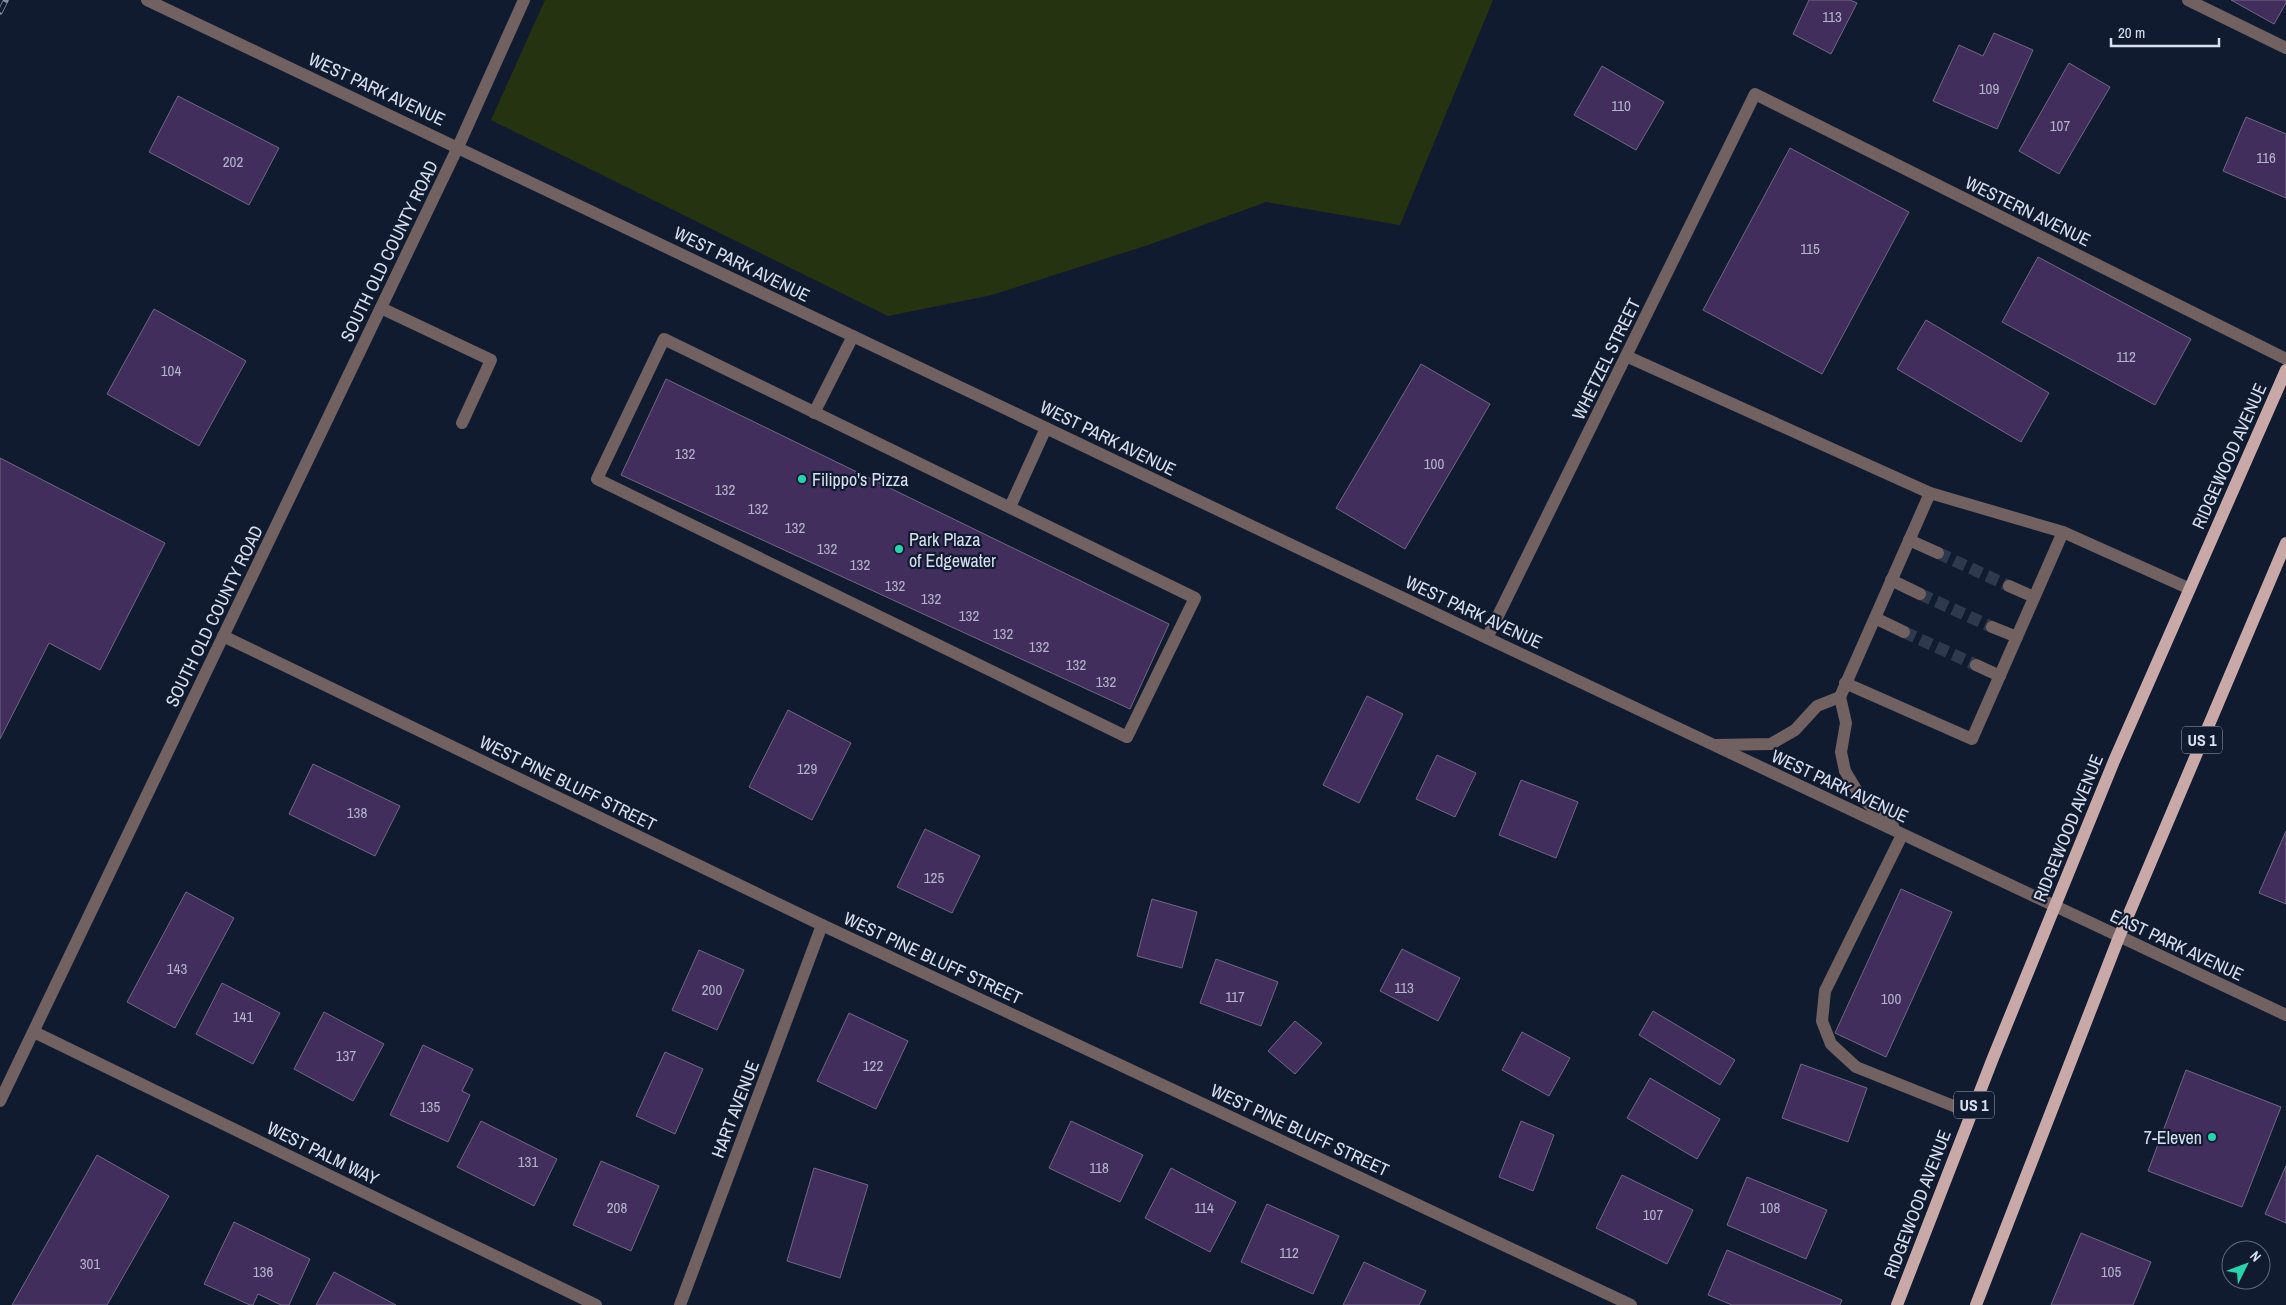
<svg xmlns="http://www.w3.org/2000/svg" width="2286" height="1305" font-family="'Archivo Narrow',sans-serif">
<style>
.green{fill:#263310}
.building{fill:#422e5c;stroke:#716782}
.lines{fill:none;stroke-linecap:round;stroke-linejoin:round}
.minor-tunnel{stroke:#2f394d;stroke-width:12;stroke-dasharray:12 6;stroke-linecap:butt}
.minor{stroke:#716261;stroke-width:12}
.major{stroke:#c8a9a8;stroke-width:12}
.rail-casing{stroke:#858ea0;stroke-width:5.5}
.rail{stroke:#111b30;stroke-width:4;stroke-dasharray:11;stroke-linecap:butt}
.poi-dot{fill:#26d5ae;stroke:#111b30;stroke-width:2}
.labels{text-anchor:middle;dominant-baseline:central;stroke-width:4.5;stroke-linejoin:round;paint-order:stroke}
.number-label{font-size:15px;fill:#b2b4ca}
.shield{fill:#111b30;stroke:#9ca5b6;stroke-width:1}
.shield-label{font-size:16px;font-weight:bold;fill:#d8e0ef}
.street-label{font-size:18px;fill:#d8e0ef;stroke:#111b30}
.poi-label{font-size:18px;fill:#d8e0ef;stroke:#111b30;text-anchor:start}
</style>
<rect width="100%" height="100%" fill="#111b30"/>
<polygon class="green" points="545,0 1493,0 1400,225 1266,202 1151,244 992,295 888,316 491,120"/>
<g class="building">
<polygon points="1809,0 1850,0 1857,3 1831,54 1793,34"/>
<polygon points="2231,0 2286,0 2286,3 2274,24"/>
<polygon points="1994,33 2033,50 1997,129 1933,101 1959,45 1983,56"/>
<polygon points="2069,63 2110,87 2059,174 2019,151"/>
<polygon points="1602,66 1664,102 1636,150 1574,115"/>
<polygon points="178,96 279,148 249,205 149,152"/>
<polygon points="2246,117 2286,134 2286,198 2223,171"/>
<polygon points="1790,148 1909,212 1822,374 1703,310"/>
<polygon points="2038,257 2191,339 2155,405 2002,322"/>
<polygon points="154,309 246,361 199,446 107,394"/>
<polygon points="1926,320 2049,393 2021,442 1897,369"/>
<polygon points="1421,364 1490,404 1405,549 1336,508"/>
<polygon points="666,379 1169,624 1130,709 621,475"/>
<polygon points="0,458 165,543 100,670 49,643 0,739"/>
<polygon points="1367,696 1403,714 1359,803 1323,785"/>
<polygon points="788,710 851,743 812,820 749,787"/>
<polygon points="1437,755 1476,773 1455,817 1416,799"/>
<polygon points="313,764 400,806 375,856 289,814"/>
<polygon points="1521,780 1578,802 1556,858 1499,835"/>
<polygon points="925,829 980,856 952,913 897,887"/>
<polygon points="2286,831 2286,904 2259,893"/>
<polygon points="1901,889 1952,912 1886,1057 1835,1033"/>
<polygon points="186,892 234,918 175,1028 127,1002"/>
<polygon points="1152,899 1197,912 1182,968 1137,956"/>
<polygon points="1402,949 1460,978 1438,1021 1380,991"/>
<polygon points="699,950 744,970 717,1030 672,1010"/>
<polygon points="1216,959 1278,982 1261,1026 1200,1003"/>
<polygon points="222,983 280,1013 253,1064 196,1034"/>
<polygon points="1653,1011 1735,1060 1720,1085 1639,1035"/>
<polygon points="324,1012 384,1044 353,1101 294,1069"/>
<polygon points="849,1013 908,1041 876,1109 817,1081"/>
<polygon points="1295,1021 1322,1043 1295,1074 1268,1051"/>
<polygon points="1522,1032 1570,1058 1549,1096 1502,1070"/>
<polygon points="423,1045 473,1069 462,1091 470,1095 448,1142 390,1115"/>
<polygon points="665,1052 703,1069 675,1134 636,1116"/>
<polygon points="1801,1064 1867,1088 1848,1142 1782,1118"/>
<polygon points="2186,1070 2281,1107 2242,1207 2148,1171"/>
<polygon points="1650,1078 1720,1119 1697,1159 1627,1118"/>
<polygon points="481,1121 557,1159 534,1206 457,1167"/>
<polygon points="1071,1121 1143,1155 1120,1202 1049,1168"/>
<polygon points="1521,1121 1554,1135 1533,1191 1499,1177"/>
<polygon points="97,1155 169,1196 107,1305 12,1305"/>
<polygon points="601,1161 659,1186 631,1251 573,1225"/>
<polygon points="2286,1166 2286,1223 2265,1214"/>
<polygon points="814,1168 868,1185 840,1278 787,1261"/>
<polygon points="1171,1168 1236,1202 1210,1252 1145,1218"/>
<polygon points="1622,1175 1693,1210 1667,1264 1596,1228"/>
<polygon points="1747,1177 1827,1210 1806,1259 1727,1225"/>
<polygon points="1267,1204 1339,1236 1313,1294 1241,1262"/>
<polygon points="234,1222 310,1259 289,1305 281,1305 258,1294 253,1305 250,1305 204,1284"/>
<polygon points="2081,1233 2151,1262 2133,1305 2051,1305"/>
<polygon points="1727,1250 1842,1300 1840,1305 1732,1305 1708,1295"/>
<polygon points="1364,1262 1426,1291 1419,1305 1343,1305"/>
<polygon points="334,1272 396,1305 316,1305"/>
</g>
<g class="lines">
<g class="minor-tunnel">
<polyline points="1938,553 2009,586"/>
<polyline points="1920,594 1992,627"/>
<polyline points="1904,632 1976,665"/>
</g>
<g class="minor">
<polyline points="147,0 1487,638 2286,1015"/>
<polyline points="2188,0 2286,48"/>
<polyline points="381,308 491,360 462,423"/>
<polygon points="664,339 1195,598 1127,737 597,479"/>
<polyline points="1626,356 1930,493 2063,532 2188,588"/>
<polyline points="814,413 853,336"/>
<polyline points="1010,507 1046,428"/>
<polyline points="1909,540 1938,553"/>
<polyline points="1891,580 1920,594"/>
<polyline points="2009,586 2034,597"/>
<polyline points="1875,618 1904,632"/>
<polyline points="1992,627 2017,637"/>
<polyline points="223,636 822,925 1631,1305"/>
<polyline points="1487,638 1755,94 2286,359"/>
<polyline points="1976,665 2000,676"/>
<polyline points="1845,683 1972,739 2063,532"/>
<polyline points="1715,745 1771,744 1795,730 1817,706 1840,697"/>
<polyline points="1893,826 1860,796 1845,771 1841,752 1846,723 1840,697 1930,493"/>
<polyline points="1902,835 1825,991 1822,1021 1831,1044 1856,1067 1971,1113"/>
<polyline points="34,1032 596,1305"/>
<polyline points="0,1101 458,147 524,0"/>
<polyline points="680,1305 822,925"/>
</g>
<g class="major">
<polyline points="1897,1305 1993,1058 2114,761 2286,370"/>
<polyline points="1976,1305 2119,937 2286,543"/>
</g>
<g class="rail-casing">
<polyline id="rail" points="0,12 6,0"/>
</g>
<use href="#rail" class="rail"/>
</g>
<g class="poi-dot">
<circle cx="802" cy="479" r="5"/>
<circle cx="899" cy="549" r="5"/>
<circle cx="2212" cy="1137" r="5"/>
</g>
<g class="labels">
<g class="number-label">
<text x="1832" y="16">113</text>
<text x="1989" y="88">109</text>
<text x="1621" y="105">110</text>
<text x="2060" y="125">107</text>
<text x="2266" y="157">116</text>
<text x="233" y="161">202</text>
<text x="1810" y="248">115</text>
<text x="2126" y="356">112</text>
<text x="171" y="370">104</text>
<text x="685" y="453">132</text>
<text x="1434" y="463">100</text>
<text x="725" y="489">132</text>
<text x="758" y="508">132</text>
<text x="795" y="527">132</text>
<text x="827" y="548">132</text>
<text x="860" y="564">132</text>
<text x="895" y="585">132</text>
<text x="931" y="598">132</text>
<text x="969" y="615">132</text>
<text x="1003" y="633">132</text>
<text x="1039" y="646">132</text>
<text x="1076" y="664">132</text>
<text x="1106" y="681">132</text>
<text x="807" y="768">129</text>
<text x="357" y="812">138</text>
<text x="934" y="877">125</text>
<text x="177" y="968">143</text>
<text x="1404" y="987">113</text>
<text x="712" y="989">200</text>
<text x="1235" y="996">117</text>
<text x="1891" y="998">100</text>
<text x="243" y="1016">141</text>
<text x="346" y="1055">137</text>
<text x="873" y="1065">122</text>
<text x="430" y="1106">135</text>
<text x="528" y="1161">131</text>
<text x="1099" y="1167">118</text>
<text x="617" y="1207">208</text>
<text x="1204" y="1207">114</text>
<text x="1770" y="1207">108</text>
<text x="1653" y="1214">107</text>
<text x="1289" y="1252">112</text>
<text x="90" y="1263">301</text>
<text x="263" y="1271">136</text>
<text x="2111" y="1271">105</text>
</g>
<g class="shield">
<rect x="2182" y="726.5" width="40" height="27" rx="4"/>
<rect x="1954" y="1091.5" width="40" height="27" rx="4"/>
</g>
<g class="shield-label">
<text x="2202" y="740">US 1</text>
<text x="1974" y="1105">US 1</text>
</g>
<g class="street-label">
<text transform="translate(377 89) rotate(25)">WEST PARK AVENUE</text>
<text transform="translate(2028 211) rotate(26)">WESTERN AVENUE</text>
<text transform="translate(389 251) rotate(-64)">SOUTH OLD COUNTY ROAD</text>
<text transform="translate(742 264) rotate(26)">WEST PARK AVENUE</text>
<text transform="translate(1606 359) rotate(-64)">WHETZEL STREET</text>
<text transform="translate(1108 438) rotate(26)">WEST PARK AVENUE</text>
<text transform="translate(2229 456) rotate(-66)">RIDGEWOOD AVENUE</text>
<text transform="translate(1474 612) rotate(25)">WEST PARK AVENUE</text>
<text transform="translate(214 616) rotate(-64)">SOUTH OLD COUNTY ROAD</text>
<text transform="translate(568 783) rotate(26)">WEST PINE BLUFF STREET</text>
<text transform="translate(1840 786) rotate(25)">WEST PARK AVENUE</text>
<text transform="translate(2068 828) rotate(-68)">RIDGEWOOD AVENUE</text>
<text transform="translate(2177 945) rotate(25)">EAST PARK AVENUE</text>
<text transform="translate(933 958) rotate(25)">WEST PINE BLUFF STREET</text>
<text transform="translate(735 1109) rotate(-69)">HART AVENUE</text>
<text transform="translate(1300 1130) rotate(25)">WEST PINE BLUFF STREET</text>
<text transform="translate(323 1153) rotate(26)">WEST PALM WAY</text>
<text transform="translate(1917 1204) rotate(-69)">RIDGEWOOD AVENUE</text>
</g>
<g class="poi-label">
<text x="812" y="479">Filippo's Pizza</text>
<text x="909" y="539">Park Plaza<tspan x="909" dy="21">of Edgewater</tspan></text>
<text x="2202" y="1137" text-anchor="end">7-Eleven</text>
</g>
</g>
<g transform="translate(2246 1265) rotate(48)"><circle r="24" fill="#111b30" stroke="#616a7c"/>
<path d="M0-4L9 19L0 12L-9 19Z" fill="#26d5ae"/>
<text y="-8" font-size="14" font-weight="bold" text-anchor="middle" fill="#d8e0ef">N</text>
</g>
<path d="M2111 38v8h108v-8" fill="none" stroke="#d8e0ef" stroke-width="2.5"/>
<text x="2118" y="38" font-size="15" fill="#d8e0ef" stroke="#111b30" stroke-width="4" paint-order="stroke">20 m</text>
</svg>
